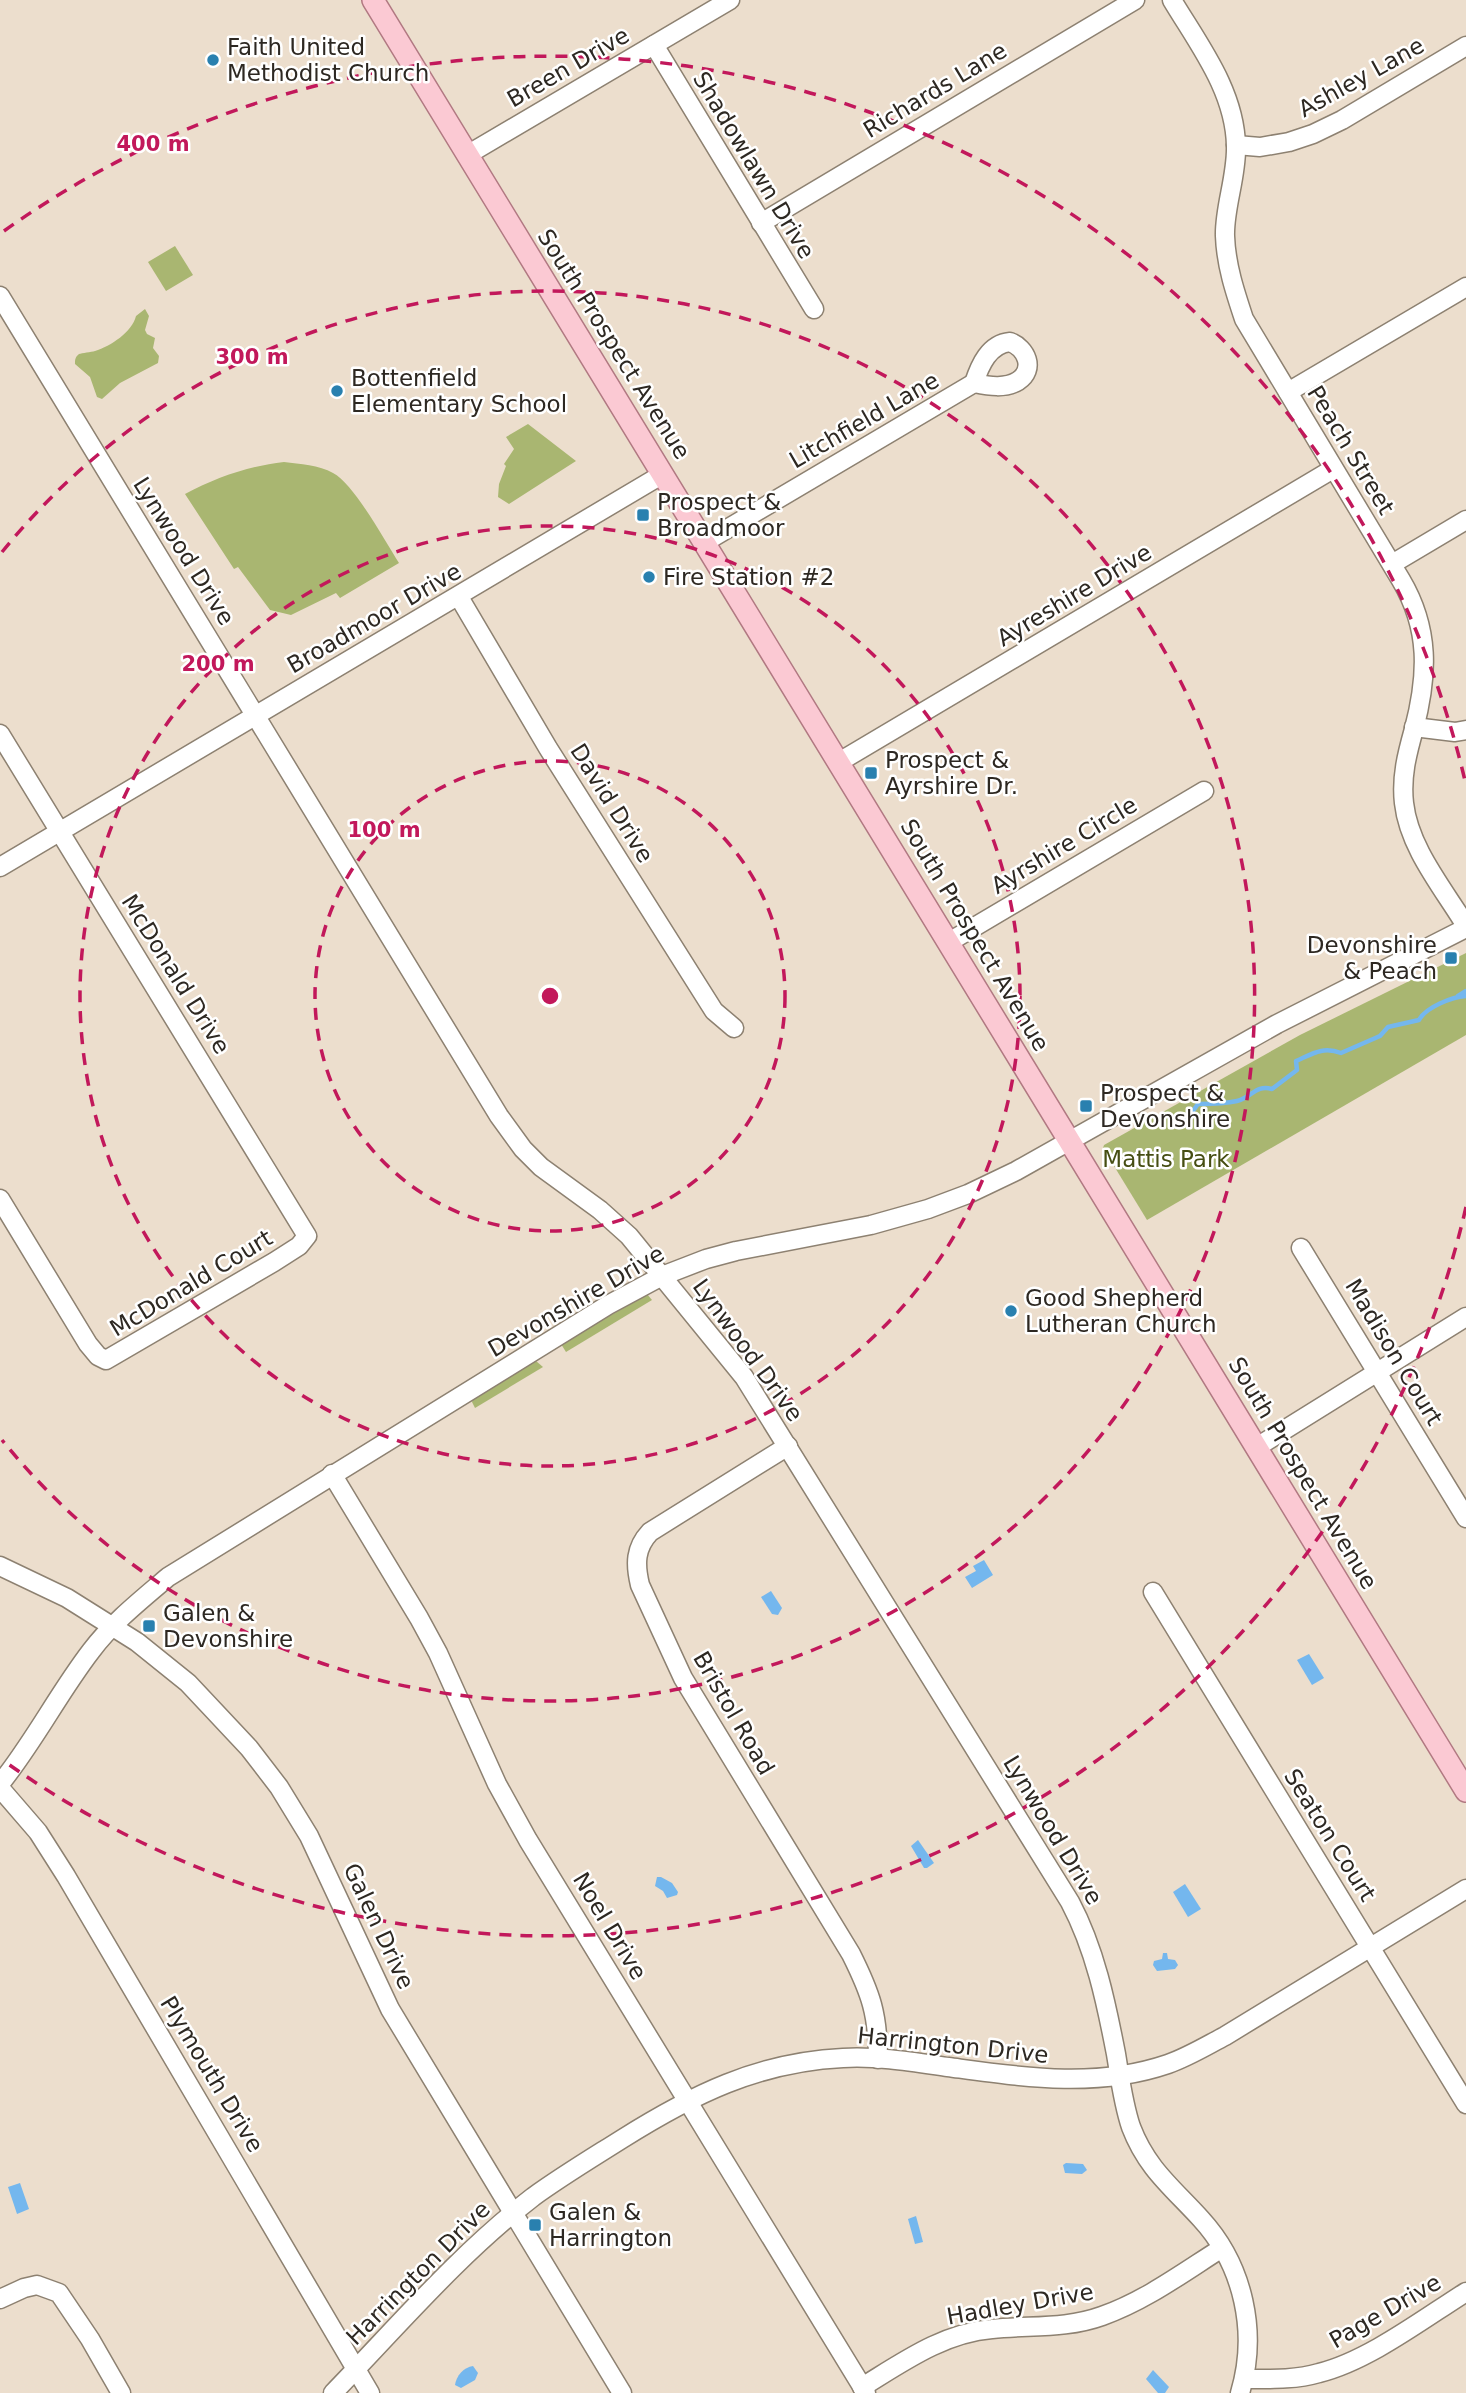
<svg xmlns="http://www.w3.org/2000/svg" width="1466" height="2393" font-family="'DejaVu Sans',sans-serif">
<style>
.green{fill:#a9b671}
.water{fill:#74b7ee}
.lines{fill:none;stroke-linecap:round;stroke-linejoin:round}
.stream{stroke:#74b7ee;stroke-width:4.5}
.minor-casing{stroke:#8d8171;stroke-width:21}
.major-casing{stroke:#b17982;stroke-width:24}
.minor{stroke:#fff;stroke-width:18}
.major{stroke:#fbc9d3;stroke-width:21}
.ring{fill:none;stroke:#c2185b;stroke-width:3.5;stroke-dasharray:12 9}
.poi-dot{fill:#2980af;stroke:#fff;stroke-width:2.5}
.labels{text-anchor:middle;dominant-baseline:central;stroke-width:5;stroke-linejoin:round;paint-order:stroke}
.poi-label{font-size:23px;fill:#2d2822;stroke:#fff;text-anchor:start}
.street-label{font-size:23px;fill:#2d2822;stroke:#fff}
.park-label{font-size:23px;fill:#464e13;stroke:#fff}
.centre{fill:#c2185b;stroke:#fff;stroke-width:3.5}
.ring-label{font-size:21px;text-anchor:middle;font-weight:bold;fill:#c2185b;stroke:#fff;stroke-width:5;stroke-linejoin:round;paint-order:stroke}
</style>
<rect width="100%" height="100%" fill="#ecdecd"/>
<g class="green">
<polygon points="175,246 193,275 166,291 148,262"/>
<path d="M145,309L149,316L145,330L147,334L155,338L153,348L159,356L158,363L120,383L102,399L97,397L90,377L75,364C75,360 75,357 79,354C82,353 91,352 95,351C111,346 132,332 136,316Z"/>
<polygon points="528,424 576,461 509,504 498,497 499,484 506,466 504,464 514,449 506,437"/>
<path d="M284,462C300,464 319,465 333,473C354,484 385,541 399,563L340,598L336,593L291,615L270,610L238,567L234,569L185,494C217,477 249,466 284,462Z"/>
<polygon points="1466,953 1466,1035 1147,1220 1103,1148 1104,1145 1300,1035"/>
<polygon points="647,1294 652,1300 566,1352 561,1344"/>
<polygon points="536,1361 543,1367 475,1408 472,1402 473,1399"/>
</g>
<g class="water">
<polygon points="984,1560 993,1575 972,1588 965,1577 976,1571 973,1566"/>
<polygon points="771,1591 782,1608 778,1615 772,1614 761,1597"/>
<polygon points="1309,1654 1324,1678 1312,1685 1297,1660"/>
<polygon points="918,1840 934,1863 927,1868 924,1868 911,1846"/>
<polygon points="661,1877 672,1883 678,1892 677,1895 667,1898 663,1891 655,1886 657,1877"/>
<polygon points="1185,1884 1201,1909 1188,1917 1173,1892"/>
<polygon points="1163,1953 1167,1953 1168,1959 1175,1960 1178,1965 1175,1969 1157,1971 1153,1965 1154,1961 1162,1959"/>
<polygon points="1066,2163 1083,2164 1087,2170 1082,2174 1065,2173 1063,2165"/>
<polygon points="20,2183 29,2209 17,2214 8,2187"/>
<polygon points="916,2216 923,2242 915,2244 908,2219"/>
<path d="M473,2366L478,2373L475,2380L461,2388L455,2385C456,2376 464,2367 473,2366Z"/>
<polygon points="1153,2370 1169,2387 1165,2393 1158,2393 1146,2379"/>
</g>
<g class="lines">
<g class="stream">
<polyline points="1458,996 1466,991"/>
<path d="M1175,1122L1187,1119L1198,1104C1211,1104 1224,1104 1237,1101C1251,1098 1256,1084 1272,1089L1297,1070L1296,1061C1312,1054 1323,1046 1341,1053L1380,1036L1388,1027L1419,1020C1426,1007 1452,997 1466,996"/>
</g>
<g class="minor-casing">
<g id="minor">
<path d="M1172,0C1199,45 1235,91 1236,146C1237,176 1224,208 1225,236C1226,265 1235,292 1244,319L1401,580C1430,629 1428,675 1414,729C1407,754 1401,777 1404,803C1409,848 1443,888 1466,926"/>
<polyline points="654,45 814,309"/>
<polyline points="1236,145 1260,147 1289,142 1313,134 1342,120 1466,46"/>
<polyline points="467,155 730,0"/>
<polyline points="761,223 1135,0"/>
<path d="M0,296L499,1116L523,1149L541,1167L600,1210L629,1236L744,1377L1070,1902C1095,1949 1106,2002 1116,2054C1120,2078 1123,2103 1131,2127C1147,2169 1173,2188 1201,2219C1244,2266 1258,2333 1240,2393"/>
<path d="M1010,342C1026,348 1036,369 1018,381C1005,389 989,386 974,383C980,365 989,344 1010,342Z"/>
<polyline points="1288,392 1466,287"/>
<polyline points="705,542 974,383"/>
<polyline points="1392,564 1466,520"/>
<polyline points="459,597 548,748 714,1011 734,1028"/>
<polyline points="1414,727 1455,732 1466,730"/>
<polyline points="0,734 307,1236 299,1246 274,1262 106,1360 98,1356 88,1344 0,1199"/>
<polyline points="839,762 1333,469"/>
<polyline points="0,867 663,474"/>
<polyline points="949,942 1204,791"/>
<polyline points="1301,1248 1466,1518"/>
<path d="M788,1446L650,1532C635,1548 635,1564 640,1585L683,1678L851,1954C871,1994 878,2014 878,2059"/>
<polyline points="1257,1447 1466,1317"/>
<polyline points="332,1474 419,1618 438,1653 497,1784 528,1840 866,2393"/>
<polyline points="0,1566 67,1598 137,1642 188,1683 249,1748 279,1787 309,1836 390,2009 622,2393"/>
<polyline points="1153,1592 1466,2104"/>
<path d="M0,1784C34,1742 58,1694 91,1651C112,1623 141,1600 168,1577L608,1305L662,1276L706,1259L736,1251L871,1225L928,1209L968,1194L1016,1171L1277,1024L1466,928"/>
<polyline points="0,1788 38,1832 66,1876 370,2393"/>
<polyline points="0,2299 24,2288 37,2285 59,2293 90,2339 121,2393"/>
<path d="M1244,2379C1269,2379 1295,2380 1319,2373C1368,2361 1423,2319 1466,2292"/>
<path d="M862,2387C903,2362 943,2333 992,2329C1030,2325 1066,2329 1102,2316C1145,2301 1184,2272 1222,2248"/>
<path d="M333,2393C398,2326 459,2254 533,2197C562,2176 592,2158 622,2139C692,2095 758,2062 843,2058C878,2056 913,2062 948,2067C1022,2077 1095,2089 1168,2064C1188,2057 1206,2046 1225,2036L1466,1889"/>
</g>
</g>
<g class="major-casing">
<polyline id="major" points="373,0 1466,1791"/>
</g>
<use href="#minor" class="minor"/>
<use href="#major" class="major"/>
</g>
<g class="ring">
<circle cx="550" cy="996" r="235"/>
<circle cx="550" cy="996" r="470"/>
<path d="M2 552A705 705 0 1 1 2 1440"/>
<path d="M1466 1207A940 940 0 0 1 4 1761M4 231A940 940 0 0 1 1466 785"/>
</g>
<g class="poi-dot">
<circle cx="213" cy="60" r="7"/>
<circle cx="337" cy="391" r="7"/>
<rect x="636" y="508" width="14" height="14" rx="3.5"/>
<circle cx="649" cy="577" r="7"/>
<rect x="864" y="766" width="14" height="14" rx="3.5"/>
<rect x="1444" y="951" width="14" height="14" rx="3.5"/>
<rect x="1079" y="1099" width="14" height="14" rx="3.5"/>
<circle cx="1011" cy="1311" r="7"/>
<rect x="142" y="1619" width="14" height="14" rx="3.5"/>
<rect x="528" y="2218" width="14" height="14" rx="3.5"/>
</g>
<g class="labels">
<g class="poi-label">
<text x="227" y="47">Faith United<tspan x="227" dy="26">Methodist Church</tspan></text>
<text x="351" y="378">Bottenfield<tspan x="351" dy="26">Elementary School</tspan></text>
<text x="657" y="502">Prospect &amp;<tspan x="657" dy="26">Broadmoor</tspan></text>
<text x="663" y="577">Fire Station #2</text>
<text x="885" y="760">Prospect &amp;<tspan x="885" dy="26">Ayrshire Dr.</tspan></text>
<text x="1437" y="945" text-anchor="end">Devonshire<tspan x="1437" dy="26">&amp; Peach</tspan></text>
<text x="1100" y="1093">Prospect &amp;<tspan x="1100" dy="26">Devonshire</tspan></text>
<text x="1025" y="1298">Good Shepherd<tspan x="1025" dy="26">Lutheran Church</tspan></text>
<text x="163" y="1613">Galen &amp;<tspan x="163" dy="26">Devonshire</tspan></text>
<text x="549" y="2212">Galen &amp;<tspan x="549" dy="26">Harrington</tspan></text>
</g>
<g class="street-label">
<text transform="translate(568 67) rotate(-30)">Breen Drive</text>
<text transform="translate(1361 77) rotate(-29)">Ashley Lane</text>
<text transform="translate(935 90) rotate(-31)">Richards Lane</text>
<text transform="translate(754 165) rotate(59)">Shadowlawn Drive</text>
<text transform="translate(614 344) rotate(58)">South Prospect Avenue</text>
<text transform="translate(864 420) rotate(-30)">Litchfield Lane</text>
<text transform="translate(1351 450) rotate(59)">Peach Street</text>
<text transform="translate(184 551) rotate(58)">Lynwood Drive</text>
<text transform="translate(1074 595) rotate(-31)">Ayreshire Drive</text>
<text transform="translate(374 618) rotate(-30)">Broadmoor Drive</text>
<text transform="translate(612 803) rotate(58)">David Drive</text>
<text transform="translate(1064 845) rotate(-31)">Ayrshire Circle</text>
<text transform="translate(975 935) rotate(59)">South Prospect Avenue</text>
<text transform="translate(176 974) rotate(58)">McDonald Drive</text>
<text transform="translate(191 1283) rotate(-31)">McDonald Court</text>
<text transform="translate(576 1301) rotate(-30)">Devonshire Drive</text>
<text transform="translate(748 1350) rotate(54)">Lynwood Drive</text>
<text transform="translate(1394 1352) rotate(59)">Madison Court</text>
<text transform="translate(1303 1473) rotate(59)">South Prospect Avenue</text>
<text transform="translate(734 1713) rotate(60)">Bristol Road</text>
<text transform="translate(1053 1830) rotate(59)">Lynwood Drive</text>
<text transform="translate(1330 1835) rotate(58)">Seaton Court</text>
<text transform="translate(379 1926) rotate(65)">Galen Drive</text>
<text transform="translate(610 1926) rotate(59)">Noel Drive</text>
<text transform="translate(953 2045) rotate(6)">Harrington Drive</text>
<text transform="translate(212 2074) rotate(59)">Plymouth Drive</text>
<text transform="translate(418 2273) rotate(-45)">Harrington Drive</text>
<text transform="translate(1020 2304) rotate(-10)">Hadley Drive</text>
<text transform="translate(1385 2311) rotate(-30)">Page Drive</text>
</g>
<g class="park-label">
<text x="1166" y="1159">Mattis Park</text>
</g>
</g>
<circle cx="550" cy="996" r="10" class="centre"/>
<g class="ring-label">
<text x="153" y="151">400 m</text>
<text x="252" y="364">300 m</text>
<text x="218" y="671">200 m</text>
<text x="384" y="837">100 m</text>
</g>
</svg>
